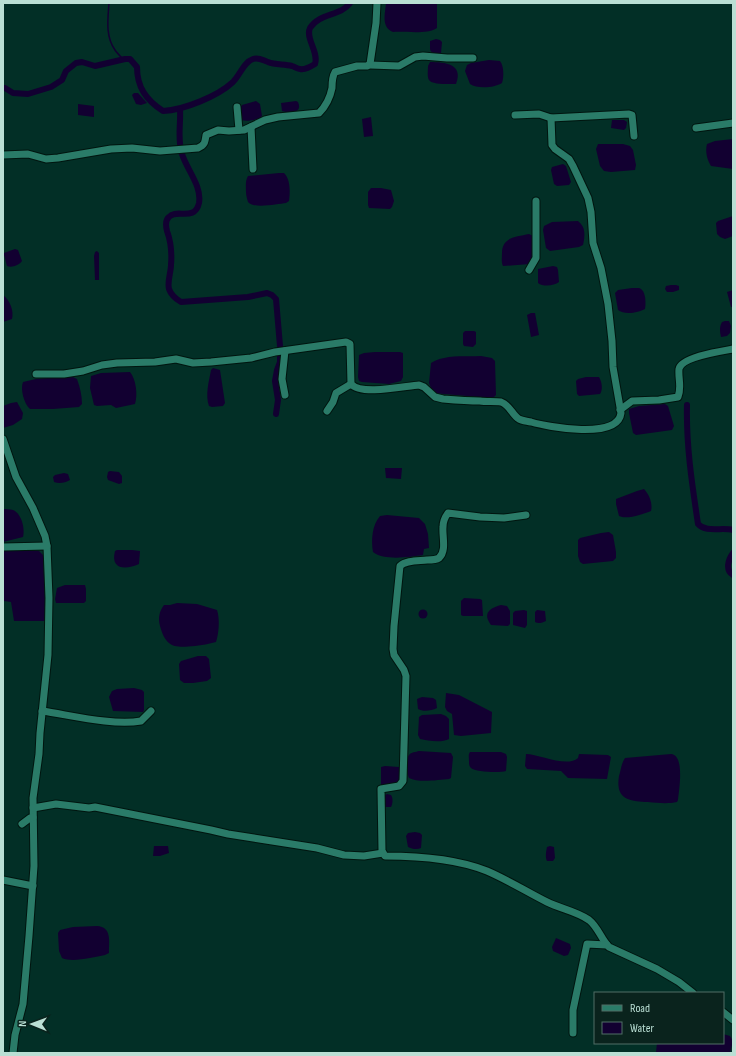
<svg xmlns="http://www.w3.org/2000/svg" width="736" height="1056" font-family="'Sofia Sans Condensed',sans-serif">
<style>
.water{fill:#120031}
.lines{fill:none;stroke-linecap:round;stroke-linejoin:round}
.stream{stroke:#120031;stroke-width:1.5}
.canal{stroke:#120031;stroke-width:6}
.street-casing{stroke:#00150f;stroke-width:9}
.street{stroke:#2a7b68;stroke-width:7}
</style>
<rect width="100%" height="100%" fill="#022f26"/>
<g class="water">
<path d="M386,3H437V28C426,35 406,31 393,32C381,27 385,14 386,3Z"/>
<path d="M436,39L440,40L442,42L441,53C437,54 431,54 430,49V41Z"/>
<path d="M489,60L500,61C504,66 504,77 502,83C494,88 477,89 470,84L465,71L467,65L471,63Z"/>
<path d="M430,62C445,62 464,64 456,84C450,84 432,85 429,80C427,77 428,70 428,66Z"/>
<polygon points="134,93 138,93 147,103 141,105 136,104 132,95"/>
<path d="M256,101L260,104L262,116C258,120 247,122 241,120L240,108L242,105Z"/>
<path d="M296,101L298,102C303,113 290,114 282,111L281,103Z"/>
<polygon points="78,104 94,106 94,117 78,115"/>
<polygon points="371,117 373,136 364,137 362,119"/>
<polygon points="612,120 624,120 627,122 626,128 624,130 611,128"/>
<path d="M733,139V169L711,166C707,160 705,151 707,144L715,141Z"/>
<polygon points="598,144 623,144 630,146 633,150 636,165 635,170 611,172 604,171 600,166 596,149"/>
<polygon points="563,164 566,166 571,182 569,185 557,186 554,184 551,170 552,167"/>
<path d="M279,173H284C291,180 290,193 289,201L286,203C278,204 253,209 248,202C247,199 246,195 246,192C246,187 245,181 248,176Z"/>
<polygon points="371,188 381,188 391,190 394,201 392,207 390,209 369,208 368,205 368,192"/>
<polygon points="733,216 733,236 725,239 720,237 717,234 716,223 718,221"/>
<path d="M578,221C586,227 585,236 583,245L579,247L550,251L546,248L543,230L544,226L552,222Z"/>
<path d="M529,234L533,236L534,258L530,264L503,266C501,262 502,257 502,253C502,237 516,237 529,234Z"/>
<path d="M15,249L18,250L22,261C19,265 12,268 7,266L4,255V253Z"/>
<polygon points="97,251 99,253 99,280 95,280 94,256 95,252"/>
<path d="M553,266L557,267L558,270L559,282C554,286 543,287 538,283V269Z"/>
<polygon points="671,285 676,285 679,286 679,290 673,292 667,292 665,289 666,286"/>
<path d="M632,288C634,288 637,288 639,288C646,290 646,303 645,309C638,313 624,315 618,310L615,293L618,290Z"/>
<polygon points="733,290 733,307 731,307 727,292"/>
<path d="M3,295C10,300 14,311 12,319L3,322Z"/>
<polygon points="531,313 535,313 539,335 531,337 527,315"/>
<path d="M725,321H729L731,326L730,333L727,336L721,337C720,332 719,327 722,322Z"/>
<polygon points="465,331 474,331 476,332 476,344 473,347 464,346 463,344 463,333"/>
<polygon points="375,352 400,352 403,353 403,377 401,381 389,384 362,382 359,381 358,377 359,355 364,353"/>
<path d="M481,356L492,358L495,361L496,395L494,397L490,398L433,393L429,383L431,363C445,354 466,357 481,356Z"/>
<path d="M213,368L220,370L225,403L223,406L212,407L209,406C205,395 209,381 211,370Z"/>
<path d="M130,372C136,379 138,395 135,404L116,408L111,405L97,406L94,405L90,388L91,376L101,373Z"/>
<path d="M71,376L77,379C80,387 82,396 82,404L79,407L53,409H30C24,404 20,389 23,382L36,379Z"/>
<path d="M586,377H599C602,382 603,390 600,394L579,396L577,394L576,381L578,379Z"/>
<polygon points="17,402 23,413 22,419 13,425 3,428 3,406 11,403"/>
<polygon points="665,404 668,406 674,426 672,430 636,435 633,433 629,413 629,409 639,406"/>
<polygon points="385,468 402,468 401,479 386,478"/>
<polygon points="110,471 119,472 122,476 122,483 119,484 108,480 107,477 108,472"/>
<path d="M64,473L68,474L70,480C65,483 59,484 54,482L53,477L55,475Z"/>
<path d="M644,489C649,494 653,504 651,511C643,514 627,520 619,516L616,504V499L637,491Z"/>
<path d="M3,509C6,509 10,509 13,510C22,514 25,529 23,537L3,542Z"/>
<path d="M387,515L419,518L425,524L428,534L429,548L424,549L423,555C410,557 384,561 373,552C371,540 372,525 380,516Z"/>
<polygon points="609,532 613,535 616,552 616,558 613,561 583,564 580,562 578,556 578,540 580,538 601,533"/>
<polygon points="10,549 39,551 43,555 46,620 45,621 14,621 11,602 4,601 3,551"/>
<path d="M117,550H132L140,551L139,564C126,570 110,570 115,551Z"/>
<polygon points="65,585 85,585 86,589 86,601 84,603 56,603 55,599 57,588"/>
<polygon points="464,598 480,599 482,600 483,616 463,616 461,615 461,601"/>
<path d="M177,603L197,604L217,610C220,619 219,633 216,642C209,644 202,645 195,646C175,648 166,648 160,626C158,618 159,612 164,605H170Z"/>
<path d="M501,605L507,606L510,611V624L508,626L491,625C482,613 490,608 501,605Z"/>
<circle cx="423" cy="614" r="4.5"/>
<polygon points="524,610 527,611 527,625 525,628 513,625 513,613 515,611"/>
<path d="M537,610L545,611L546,621C542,623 538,624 535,622V612Z"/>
<polygon points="198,656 206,656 209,659 211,678 207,681 193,683 184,683 180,680 179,664 181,661"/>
<polygon points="134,688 142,690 144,692 144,710 143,712 113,711 109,697 112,691 117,689"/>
<polygon points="446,693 459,695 492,712 491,733 461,736 454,735 452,714 447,711 445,707"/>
<path d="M422,697L433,698L436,700L437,708C431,711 423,712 418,709L417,699Z"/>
<path d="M441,714L446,716L449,719V739C442,743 428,741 420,739L418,735L419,717L422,715Z"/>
<path d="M419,751L451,753L453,757L451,778L449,779C438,780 418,783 409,778C407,774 406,758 409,755C411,752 416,752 419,751Z"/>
<path d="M470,752H501L506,754L507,757L506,771C500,773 475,772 471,768C469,766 469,764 469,761C469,757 468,755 470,752Z"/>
<path d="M526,754C539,754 567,768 578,758L579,754L608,755L611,757L607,779L568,778L561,771L527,769L525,766Z"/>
<path d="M671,754C685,755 679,790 678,800L677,802C668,804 658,803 648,802C630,801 615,800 619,776C621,770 621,764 625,758Z"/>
<path d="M385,766L399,767C402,773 400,778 397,783L381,785V767Z"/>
<path d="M387,794L391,795C393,798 393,803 391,807H385L384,796Z"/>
<path d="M415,832L420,833L422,835L421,848C417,850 412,849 408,847L406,836L408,833Z"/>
<polygon points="154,846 168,846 169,853 160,856 153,856"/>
<path d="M550,846L554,847L555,858L553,861H547C545,857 546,852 547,847Z"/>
<path d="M97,926C112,927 109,941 109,953L105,955C93,957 73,963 62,958L59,951L58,933L60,930L73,927Z"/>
<polygon points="556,938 570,944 571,948 568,955 564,956 553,951 552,947"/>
<polygon points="723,1034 730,1036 733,1041 730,1053 656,1052 657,1043 723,1043"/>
</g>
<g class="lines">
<path class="stream" d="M109,3C108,18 105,36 115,50C117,53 120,56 123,59"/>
<g class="canal">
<path d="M3,88H5L13,93L28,94L51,87L62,80L66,71L76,63L82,62L95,66L125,59H130L137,67C137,87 146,100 163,111C184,110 218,96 233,82C240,75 244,62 253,59C259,57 262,60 268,62C275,65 284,64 292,66C295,67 298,69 300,69C305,70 310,67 315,64C319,52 305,38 310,28C319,13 341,16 350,3"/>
<path d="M180,109C181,124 177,139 182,154C187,170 202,186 199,203C195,222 176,208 169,217C165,220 166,227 167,231C171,242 172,253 171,265C171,272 167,282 169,289C171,295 176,299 181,302L248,297L267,293L272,295L276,299L280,346V362L277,370L275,381L278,400L276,414"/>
<path d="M687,405C686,445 692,484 698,524C706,533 722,527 733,530"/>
<path d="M733,553C728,560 725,570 733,575"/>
</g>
<g class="street-casing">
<g id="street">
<polyline points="370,65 399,66 415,57 423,56 447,58 473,58"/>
<polyline points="237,107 239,130"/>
<polyline points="515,115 539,114 551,118 629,114 632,115 634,136"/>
<polyline points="251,127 253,169"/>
<polyline points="696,128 733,123"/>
<path d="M3,155L28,154L46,159L58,158L111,149L132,148L160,151L198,148C205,145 205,142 206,135L218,130L229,131L244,130L265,120L278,117L319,113C326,106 330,98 332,88C332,82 332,77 335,72L357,66H367L370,64L376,23L377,3"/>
<polyline points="529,270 536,258 536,201"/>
<polyline points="285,351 282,379 285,395"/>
<path d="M36,374H64L83,371L102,365L117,363L155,362L176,359L193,363L211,362L251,358L275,352L346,342L350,344L351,384C361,396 405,386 419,385L424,387L435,397L443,399C455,400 467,401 480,401C486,402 495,401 501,402C510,405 512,415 519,419C522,421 527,421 531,422C548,427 618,440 621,413L613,367L612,341L608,304L601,268L593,243L591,212L588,198L573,166L569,159L555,149L552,145L551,118"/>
<path d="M620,410L632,401L659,400L678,397C682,387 678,379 679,369C681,357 722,351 733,349"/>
<polyline points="327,411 333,402 336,393 351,384"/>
<polyline points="3,439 16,477 33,508 45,536 47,546 49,598 48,655 40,733 39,754 33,798 34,866 29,936 23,1004 15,1035 13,1053"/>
<path d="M526,515L504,518L480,517L448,513C445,517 443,522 443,527C442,536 447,551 439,558C436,560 431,560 427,560C419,561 406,560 400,566L394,626L393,649L394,655L404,670L406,676L403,781L399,786L381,789L382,851L385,856C417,856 457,859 487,871C508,880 527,892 547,902C561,909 576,911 589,920C598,927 601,939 609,947L657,969L679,982L693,993"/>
<polyline points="3,547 47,546"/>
<path d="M42,711C70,715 113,726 141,721L151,711"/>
<polyline points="33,808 56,804 89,808 95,807 211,830 228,834 317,848 344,855 364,856 383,853"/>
<polyline points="22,824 30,818 33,817"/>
<polyline points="3,880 33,886"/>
<polyline points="723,1012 733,1020"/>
<polyline points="573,1033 573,1010 587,944 607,945"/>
</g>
</g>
<use href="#street" class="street"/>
</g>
<rect width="736" height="1056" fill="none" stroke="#badfd4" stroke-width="8"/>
<rect x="594" y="992" width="130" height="52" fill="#0a231d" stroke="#506e66"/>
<rect x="602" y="1005" width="20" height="6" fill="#2a7b68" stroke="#506e66"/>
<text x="630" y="1012" font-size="12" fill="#badfd4">Road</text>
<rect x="602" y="1022" width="20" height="12" fill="#120031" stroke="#506e66"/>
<text x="630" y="1032" font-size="12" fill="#badfd4">Water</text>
<g transform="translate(32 1024) rotate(271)" stroke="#0a231d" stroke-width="3" paint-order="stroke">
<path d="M0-3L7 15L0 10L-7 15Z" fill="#badfd4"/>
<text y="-6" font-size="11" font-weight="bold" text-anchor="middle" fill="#badfd4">N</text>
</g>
</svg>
